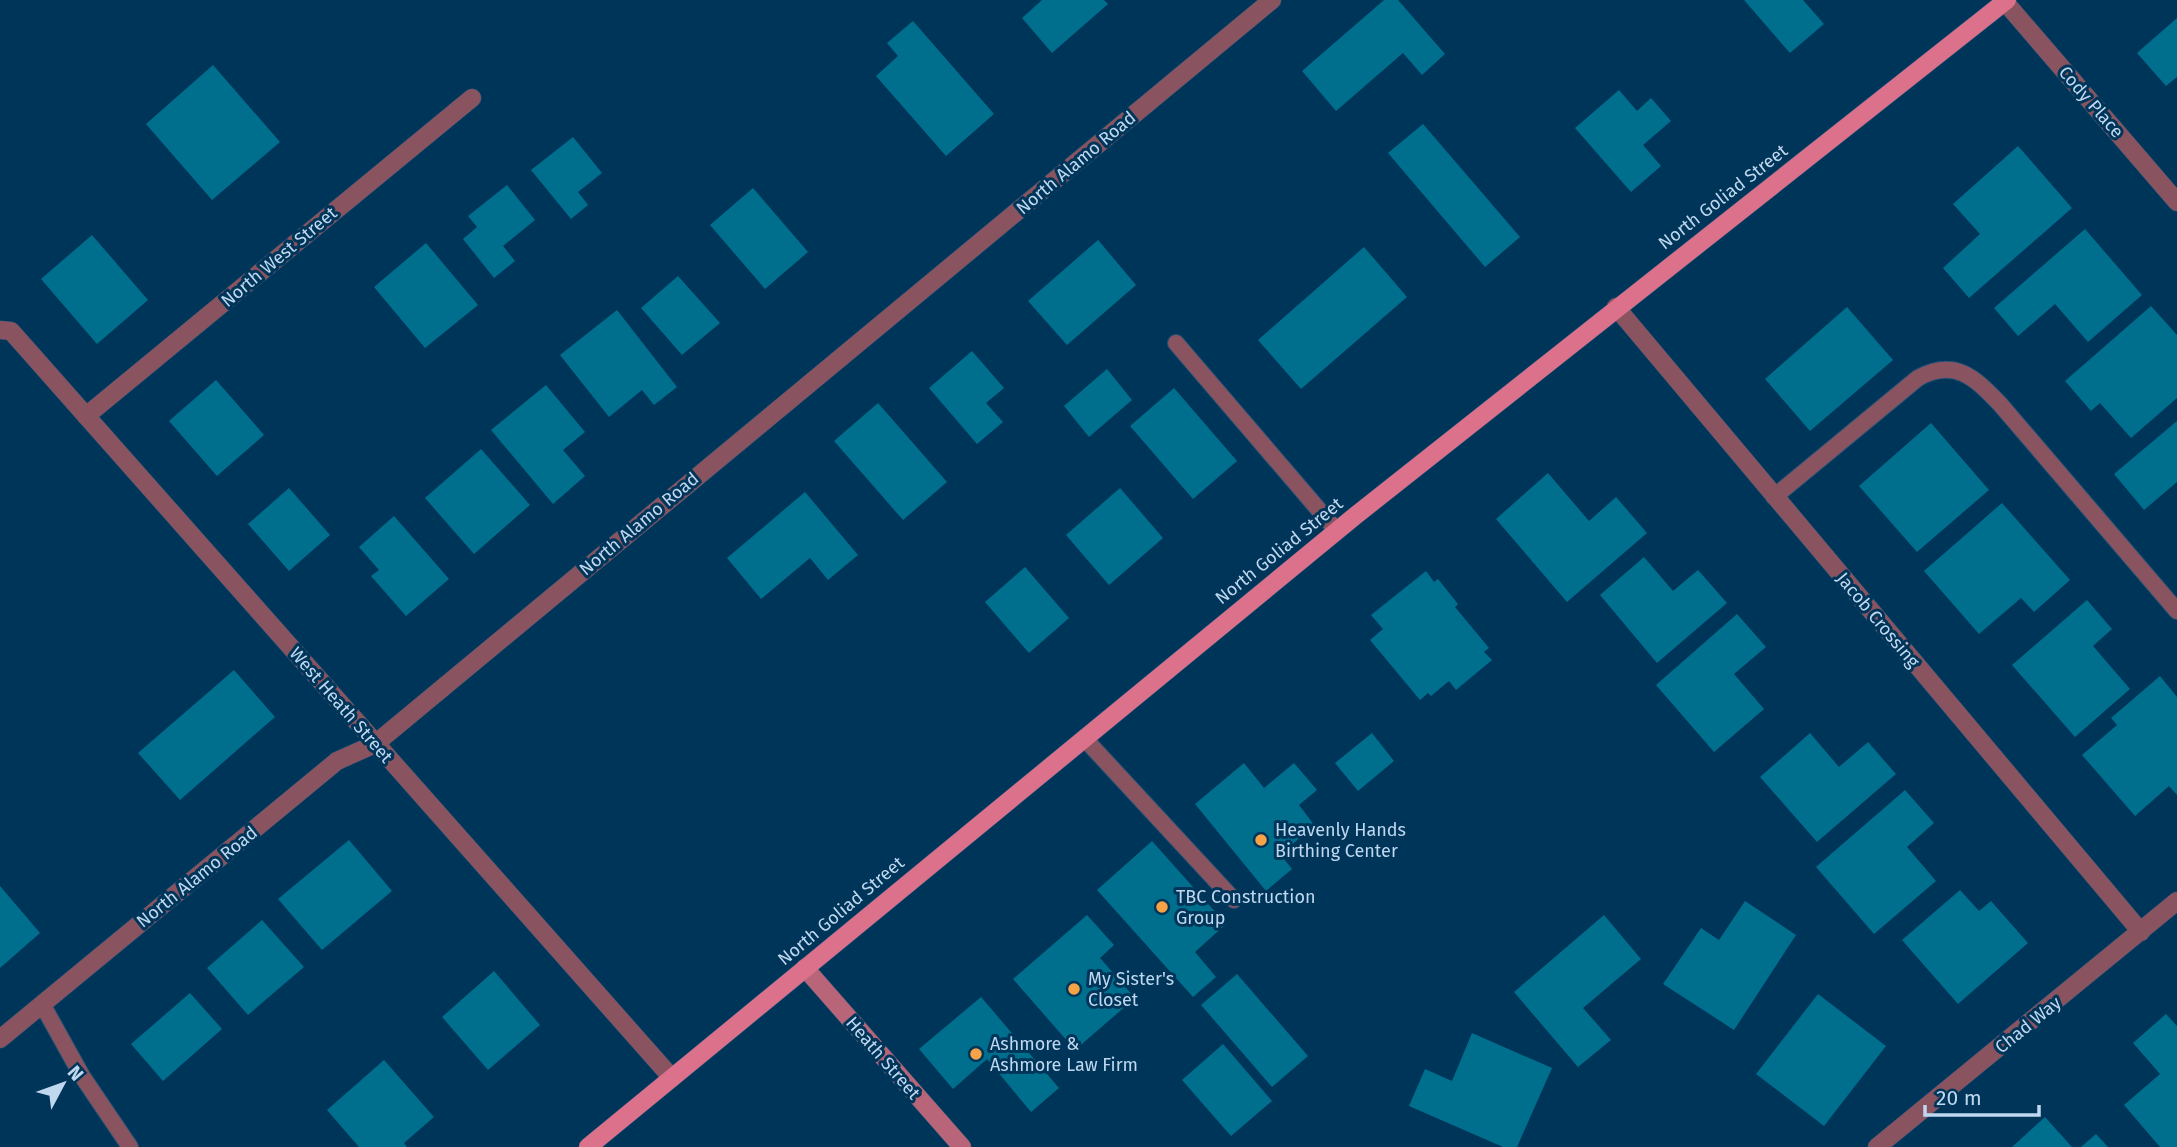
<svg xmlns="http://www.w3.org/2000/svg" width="2177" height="1147" font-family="'Fira Sans',sans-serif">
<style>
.building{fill:#006e8d}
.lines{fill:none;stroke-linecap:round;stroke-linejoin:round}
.lane-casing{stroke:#225275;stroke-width:18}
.street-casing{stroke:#225275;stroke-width:19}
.secondary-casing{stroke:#225275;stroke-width:19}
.primary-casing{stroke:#225275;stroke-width:19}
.lane{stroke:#895460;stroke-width:16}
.street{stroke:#895460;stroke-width:18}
.secondary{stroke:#b86579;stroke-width:18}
.primary{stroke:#dc718c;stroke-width:18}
.poi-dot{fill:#f5a346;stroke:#00355a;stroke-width:2.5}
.labels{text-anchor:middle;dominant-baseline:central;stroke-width:6;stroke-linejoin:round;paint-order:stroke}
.street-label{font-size:18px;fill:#bfd8ef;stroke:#00355a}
.poi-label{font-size:18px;fill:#bfd8ef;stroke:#00355a;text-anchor:start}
</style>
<rect width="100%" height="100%" fill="#00355a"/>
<g class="building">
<polygon points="1042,0 1104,0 1108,4 1052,53 1022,18"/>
<polygon points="1384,0 1398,0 1445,54 1422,75 1403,53 1336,111 1302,71"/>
<polygon points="1744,0 1803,0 1824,24 1790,53"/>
<polygon points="2177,18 2177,77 2166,86 2137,53"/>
<polygon points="913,21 994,114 946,156 876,76 898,56 887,43"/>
<polygon points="213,65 280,142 212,200 146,124"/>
<polygon points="1619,90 1637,111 1651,98 1671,121 1643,145 1661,166 1631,192 1575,128"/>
<polygon points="1423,124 1520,237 1485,267 1388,153"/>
<polygon points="573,137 602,173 578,192 588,205 571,219 531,170"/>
<polygon points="2018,146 2072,208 1969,298 1943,268 1980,234 1953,204"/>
<polygon points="507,185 535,220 503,246 515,261 494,278 463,239 477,227 468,216"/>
<polygon points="753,188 808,252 765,289 710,225"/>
<polygon points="2085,229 2142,295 2088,342 2055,304 2018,336 1994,308"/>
<polygon points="92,235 148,300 97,344 41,279"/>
<polygon points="1098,240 1136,285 1067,345 1028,301"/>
<polygon points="426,243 478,305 425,348 374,287"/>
<polygon points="1364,247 1407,297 1301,389 1258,340"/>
<polygon points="678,276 720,323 682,355 641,308"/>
<polygon points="2151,306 2177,335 2177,398 2131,438 2100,403 2091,411 2065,381"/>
<polygon points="1847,307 1893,360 1810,431 1765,379"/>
<polygon points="617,310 677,387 654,405 642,390 609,417 560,355"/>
<polygon points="972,351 1004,388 986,403 1003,422 977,444 929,388"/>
<polygon points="1107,369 1132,400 1089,437 1064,406"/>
<polygon points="216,380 264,435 217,476 169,421"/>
<polygon points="546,385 585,432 563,450 585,476 553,504 491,430"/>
<polygon points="1174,388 1237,461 1193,499 1130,426"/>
<polygon points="878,403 947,482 903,520 834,441"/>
<polygon points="2177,421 2177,482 2144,510 2114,474"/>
<polygon points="1931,423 1989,490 1917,552 1859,486"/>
<polygon points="481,449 530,505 474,554 425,498"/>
<polygon points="1548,473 1589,521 1616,497 1647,533 1567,602 1496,519"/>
<polygon points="289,488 330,535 289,571 248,524"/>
<polygon points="1120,488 1163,538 1109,585 1066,535"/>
<polygon points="805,492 858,555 828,580 810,558 761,599 727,558"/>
<polygon points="2002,503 2070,580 2034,612 2021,598 1979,634 1924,571"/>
<polygon points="394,516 449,579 406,616 371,576 379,570 359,547"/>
<polygon points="1644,557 1673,591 1698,570 1727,603 1657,663 1600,595"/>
<polygon points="1025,567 1069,618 1029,653 985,602"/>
<polygon points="1426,571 1434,582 1438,579 1458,604 1455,607 1489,648 1484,652 1492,660 1456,690 1449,681 1431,696 1428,693 1420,700 1370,640 1383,629 1371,615"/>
<polygon points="2087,600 2112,629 2093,646 2130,689 2075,737 2012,665"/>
<polygon points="1737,614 1766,647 1734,674 1764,709 1714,752 1656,685"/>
<polygon points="234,670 275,717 180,800 138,753"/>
<polygon points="2160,676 2177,697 2177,795 2169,786 2135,816 2082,755 2117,725 2111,718"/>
<polygon points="1372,733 1394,761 1358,791 1335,763"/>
<polygon points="1810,733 1839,767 1868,742 1896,774 1817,842 1760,777"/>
<polygon points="1244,763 1264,788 1294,763 1317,790 1299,805 1315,826 1280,854 1292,869 1266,891 1195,804"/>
<polygon points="1905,790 1934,823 1907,847 1936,881 1874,934 1816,867"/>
<polygon points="349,840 392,891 322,950 278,899"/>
<polygon points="1152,841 1226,924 1195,952 1216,977 1193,997 1097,890"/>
<polygon points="0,886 40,933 0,968"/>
<polygon points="1960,890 1979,911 1991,901 2028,943 1958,1004 1902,940"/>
<polygon points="1745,901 1796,935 1734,1030 1663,984 1701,928 1719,940"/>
<polygon points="1087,915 1114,945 1100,958 1135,998 1075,1050 1013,979"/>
<polygon points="1604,915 1641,959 1583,1008 1611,1040 1578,1067 1514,992"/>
<polygon points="262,920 304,967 248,1015 207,968"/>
<polygon points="494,971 540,1025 488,1070 442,1017"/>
<polygon points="1237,974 1308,1056 1272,1087 1201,1005"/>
<polygon points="190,993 222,1029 163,1081 131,1044"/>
<polygon points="1818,994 1886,1046 1824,1126 1756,1074"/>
<polygon points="981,997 1059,1088 1031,1112 987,1059 953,1089 919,1049"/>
<polygon points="2166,1014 2177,1026 2177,1147 2160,1147 2124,1105 2160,1074 2133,1043"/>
<polygon points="1472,1033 1552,1068 1517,1147 1503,1147 1409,1106 1425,1069 1452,1081"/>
<polygon points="1223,1044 1272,1101 1231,1136 1182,1080"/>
<polygon points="384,1060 434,1117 404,1143 407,1147 359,1147 327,1110"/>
<polygon points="2045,1117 2072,1147 2012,1147"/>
<polygon points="2096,1134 2108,1147 2081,1147"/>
</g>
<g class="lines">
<g class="lane-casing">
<g id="lane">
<polyline points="1176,343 1337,531"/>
<path d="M1774,497L1918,378C1955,358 1974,377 2000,404L2177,611"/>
<polyline points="1084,738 1234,900"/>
<polyline points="42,1004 82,1076 130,1147"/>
</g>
</g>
<g class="street-casing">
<g id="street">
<polyline points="2005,2 2177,202"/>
<polyline points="1616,307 2141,932"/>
<polyline points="0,330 11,331 672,1078"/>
<polyline points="86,416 472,98"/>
<polyline points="0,1039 337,761 375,744 1272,0"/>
<polyline points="1877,1147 2177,901"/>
</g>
</g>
<g class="secondary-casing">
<polyline id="secondary" points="805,968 962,1147"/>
</g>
<g class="primary-casing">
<polyline id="primary" points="588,1147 1355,516 2007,0"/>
</g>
<use href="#lane" class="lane"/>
<use href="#street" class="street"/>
<use href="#secondary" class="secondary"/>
<use href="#primary" class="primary"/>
</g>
<g class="poi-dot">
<circle cx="1261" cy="840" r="7"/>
<circle cx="1162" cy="907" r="7"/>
<circle cx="1074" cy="989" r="7"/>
<circle cx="976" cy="1054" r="7"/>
</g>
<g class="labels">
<g class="street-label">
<text transform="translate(2091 102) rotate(49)">Cody Place</text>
<text transform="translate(1076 163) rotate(-40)">North Alamo Road</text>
<text transform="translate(1723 197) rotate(-38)">North Goliad Street</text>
<text transform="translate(279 257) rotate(-40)">North West Street</text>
<text transform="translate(639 524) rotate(-40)">North Alamo Road</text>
<text transform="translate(1279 551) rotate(-39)">North Goliad Street</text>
<text transform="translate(1878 620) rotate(50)">Jacob Crossing</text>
<text transform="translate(341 705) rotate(49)">West Heath Street</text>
<text transform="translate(197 877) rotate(-39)">North Alamo Road</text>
<text transform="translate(841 911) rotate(-40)">North Goliad Street</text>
<text transform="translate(2028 1025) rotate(-39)">Chad Way</text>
<text transform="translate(883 1058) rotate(49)">Heath Street</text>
</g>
<g class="poi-label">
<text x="1275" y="830">Heavenly Hands<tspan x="1275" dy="21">Birthing Center</tspan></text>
<text x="1176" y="897">TBC Construction<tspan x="1176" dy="21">Group</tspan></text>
<text x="1088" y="979">My Sister's<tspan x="1088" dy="21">Closet</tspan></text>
<text x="990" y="1044">Ashmore &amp;<tspan x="990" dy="21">Ashmore Law Firm</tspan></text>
</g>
</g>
<g transform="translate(63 1084) rotate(49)" stroke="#00355a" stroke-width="5" paint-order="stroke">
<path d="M0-5L12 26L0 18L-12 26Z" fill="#bfd8ef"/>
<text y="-10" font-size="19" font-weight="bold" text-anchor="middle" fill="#bfd8ef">N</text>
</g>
<path d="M1925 1105v10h114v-10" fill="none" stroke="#bfd8ef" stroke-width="3.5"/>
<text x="1936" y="1105" font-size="21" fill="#bfd8ef" stroke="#00355a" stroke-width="5" paint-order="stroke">20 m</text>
</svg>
